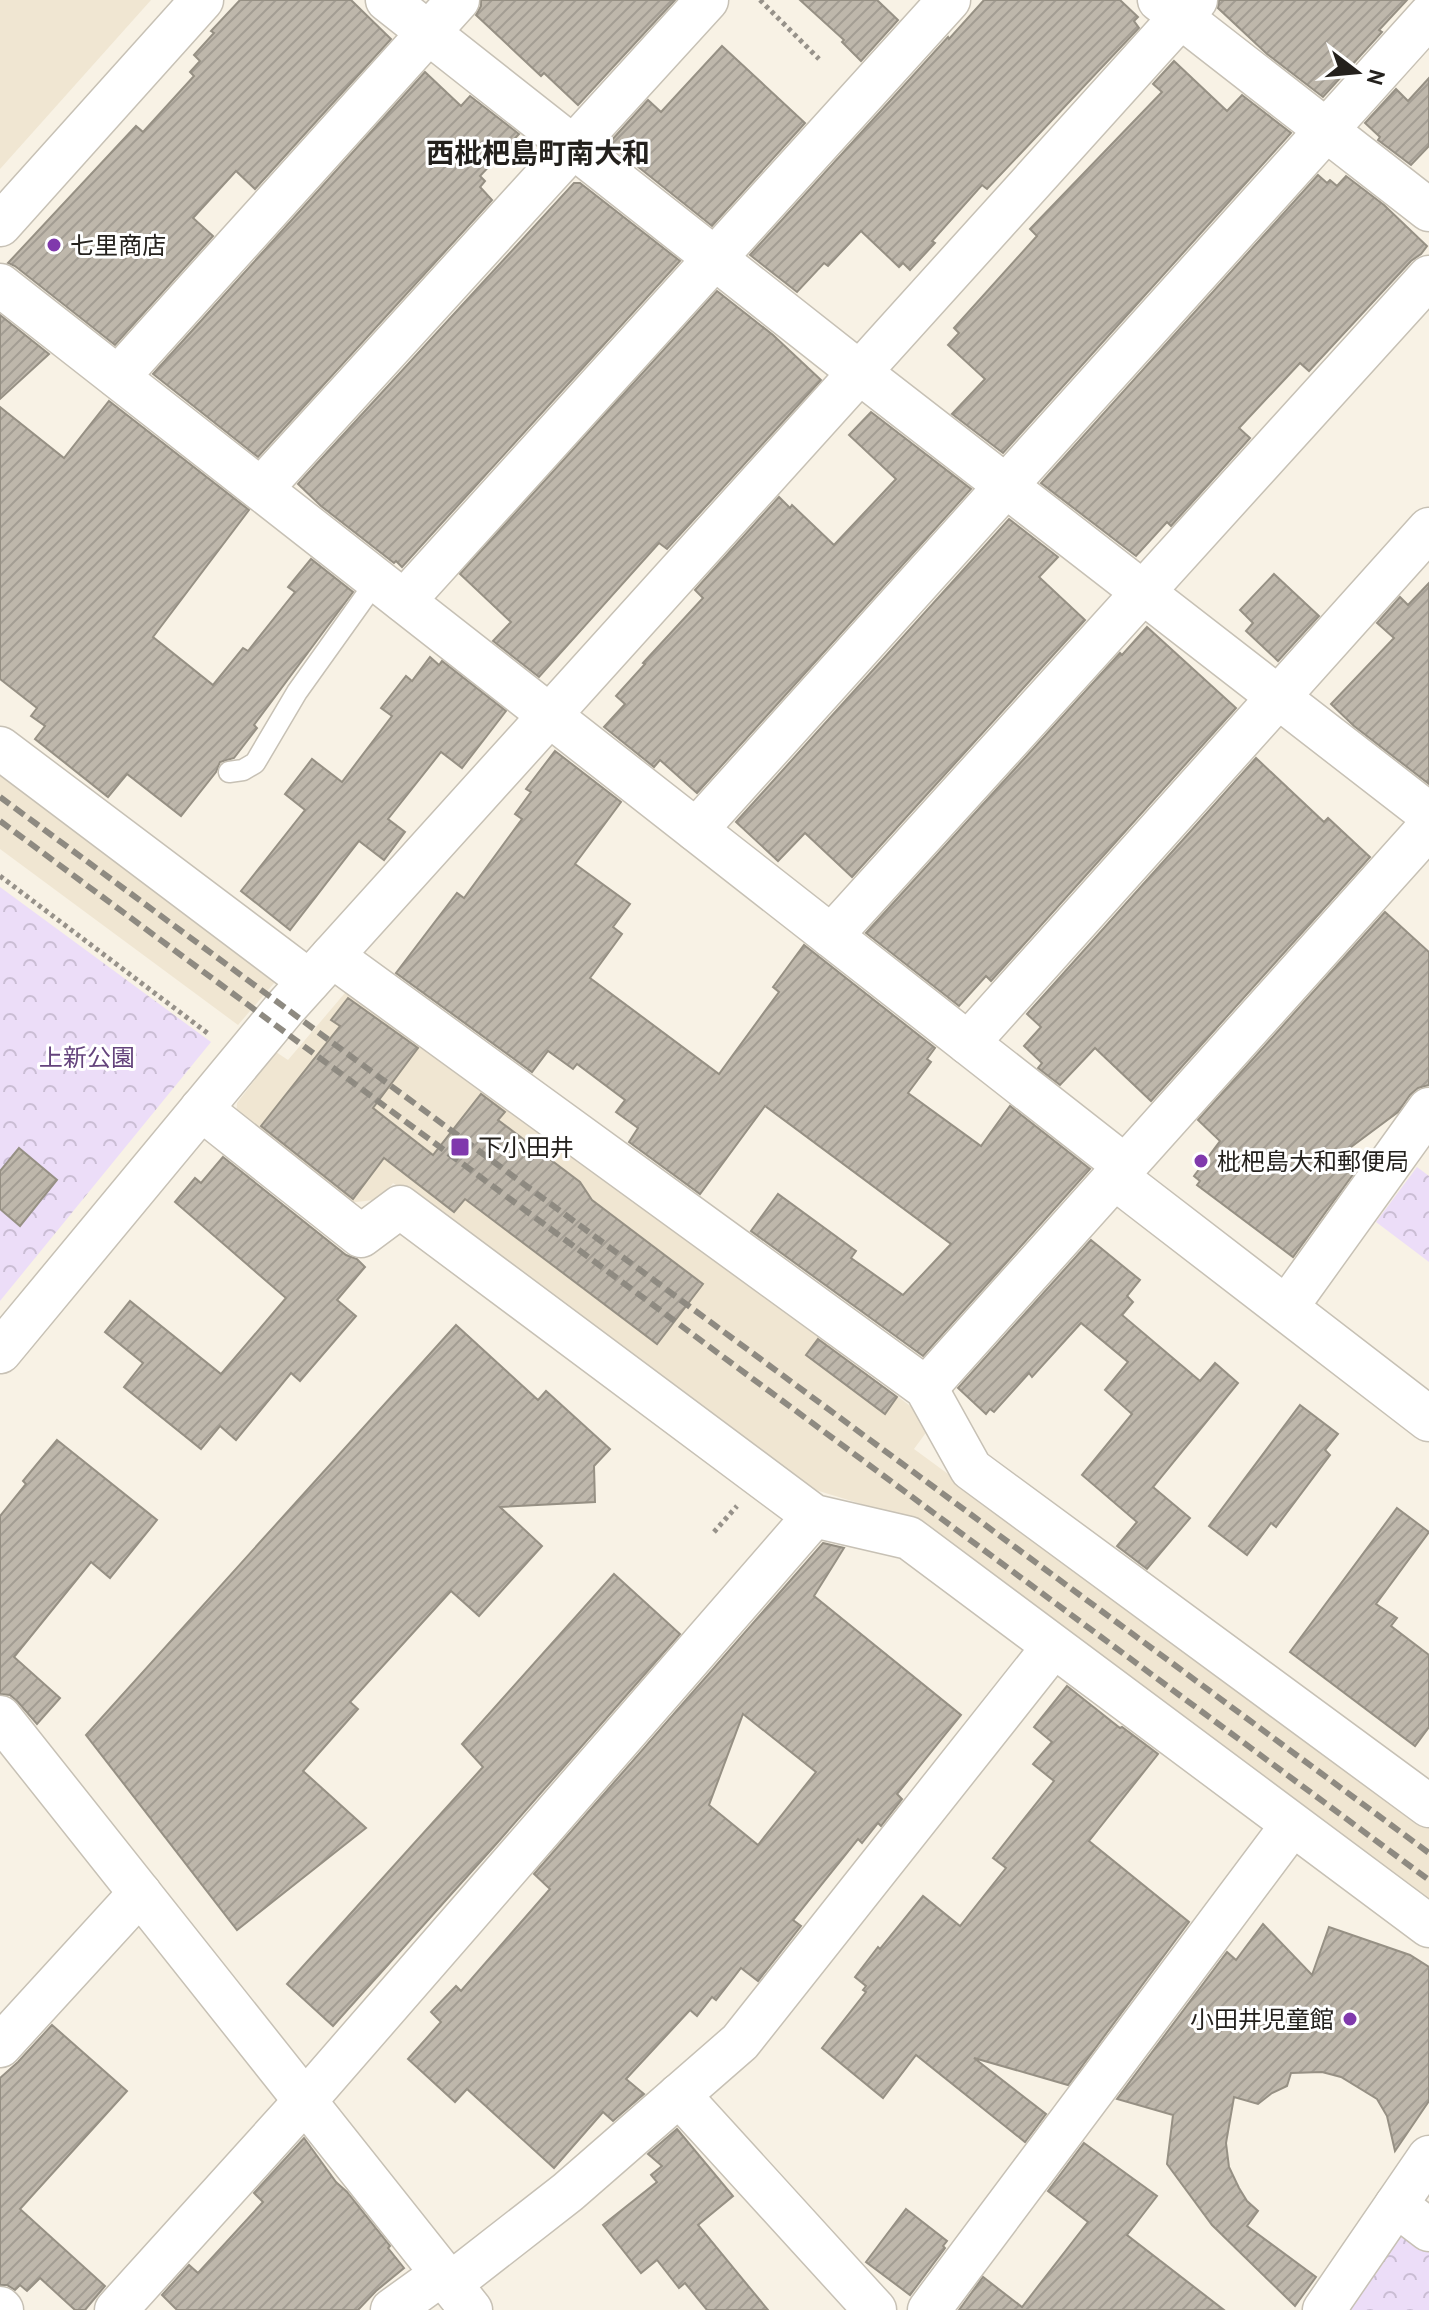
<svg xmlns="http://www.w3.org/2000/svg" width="1429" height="2310" font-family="'PT Sans','Noto Sans JP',sans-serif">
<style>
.built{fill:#f0e6d2}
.park{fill:url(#park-crowns)}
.building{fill:url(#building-hatch);stroke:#969084;stroke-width:2;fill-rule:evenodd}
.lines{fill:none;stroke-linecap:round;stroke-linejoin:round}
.lane-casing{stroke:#c7c1b5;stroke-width:23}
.street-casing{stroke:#c7c1b5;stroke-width:45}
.secondary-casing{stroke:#c7c1b5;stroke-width:47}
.path{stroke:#97928a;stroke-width:5;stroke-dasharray:4 4;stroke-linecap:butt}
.lane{stroke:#fff;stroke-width:20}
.street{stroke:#fff;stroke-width:42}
.secondary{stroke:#fff;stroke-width:44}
.rail{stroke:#8e8a81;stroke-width:6;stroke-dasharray:12 6;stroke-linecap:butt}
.poi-dot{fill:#8039ac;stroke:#fff;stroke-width:3}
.labels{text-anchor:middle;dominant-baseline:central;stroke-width:6;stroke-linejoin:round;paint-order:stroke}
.poi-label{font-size:24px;fill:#24211d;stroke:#fff;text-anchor:start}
.park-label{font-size:24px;fill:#64437c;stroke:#fff}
.quarter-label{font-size:28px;font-weight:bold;fill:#24211d;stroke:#fff}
</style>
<defs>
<pattern id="park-crowns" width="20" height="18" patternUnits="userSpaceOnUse" patternTransform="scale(2)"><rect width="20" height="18" fill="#ecddf8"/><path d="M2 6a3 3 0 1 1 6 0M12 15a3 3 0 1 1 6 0" fill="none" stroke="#cabdd4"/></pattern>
<pattern id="building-hatch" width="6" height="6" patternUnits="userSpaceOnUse" patternTransform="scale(2)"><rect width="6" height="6" fill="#beb7ab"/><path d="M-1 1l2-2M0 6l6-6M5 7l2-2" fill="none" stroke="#a39d93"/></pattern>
</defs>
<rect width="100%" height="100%" fill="#f8f2e5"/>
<g class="built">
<polygon points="0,0 151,0 0,169"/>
<polygon points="0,768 275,972 275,982 238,1025 0,849"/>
<polygon points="350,987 933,1423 914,1449 1429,1827 1429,1903 904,1517 796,1484 393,1183 382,1199 348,1203 236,1118 237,1103 276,1052 288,1060"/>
</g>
<g class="park">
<polygon points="0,887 211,1042 0,1301"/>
<polygon points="1417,1167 1429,1176 1429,1262 1376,1222"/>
<polygon points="1415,2234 1429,2245 1429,2310 1348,2310 1399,2237"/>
</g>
<g class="building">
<polygon points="240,0 351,0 391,39 255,189 236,171 193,218 213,236 115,345 15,266 8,263 136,126 143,132 194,76 190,72 200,61 194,55 214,33 211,31"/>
<polygon points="481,0 675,0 578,105 544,73 541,76 476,15 481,6"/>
<polygon points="800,0 877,0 898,20 861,61 842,42 844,40"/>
<polygon points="984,0 1120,0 1138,17 1134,21 1139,28 987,189 982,185 932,241 935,243 910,270 903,263 899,267 861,231 828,266 824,263 797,292 750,255 948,37 949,39"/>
<polygon points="1219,0 1407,0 1379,30 1382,32 1323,97 1267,54 1218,8"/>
<polygon points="722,46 805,123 712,226 617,150 618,149 610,142 648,100 661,112"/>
<polygon points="1174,61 1227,111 1242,95 1291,133 1003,453 952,414 985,379 948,345 959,333 954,328 1037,236 1030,229 1162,92 1153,84"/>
<polygon points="425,72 461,106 470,96 519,134 480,176 485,181 480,187 492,200 258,457 153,374"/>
<polygon points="1429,78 1429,146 1411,165 1378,140 1380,137 1365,123 1396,89 1408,101"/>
<polygon points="1318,175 1327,183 1330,180 1337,186 1346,176 1384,205 1427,246 1421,254 1411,261 1309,371 1300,363 1239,428 1250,438 1171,526 1167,522 1136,556 1041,483"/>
<polygon points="574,183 580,183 680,261 402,567 396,561 394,563 321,506 298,484"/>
<polygon points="717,291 773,335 821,380 667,549 659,543 539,677 493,641 511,622 460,574"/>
<polygon points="0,315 49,354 0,399"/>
<polygon points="109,401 249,510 153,637 213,685 243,648 248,651 295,592 288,587 311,559 353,592 254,725 257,728 234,758 220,762 216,772 181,816 127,774 108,797 35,739 45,726 31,716 37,708 0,679 0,407 64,458"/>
<polygon points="871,412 971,489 697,793 660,760 654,767 604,727 625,704 616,696 645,664 643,663 703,598 695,590 779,497 790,508 792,505 834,545 896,479 849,435"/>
<polygon points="1009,519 1058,557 1039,577 1085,620 852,877 805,833 778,861 736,822"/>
<polygon points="1274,574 1319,616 1278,661 1246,631 1253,623 1240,610"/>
<polygon points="1429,583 1429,784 1354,726 1331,704 1394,638 1377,623 1400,597 1408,605"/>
<polygon points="1147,627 1236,708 991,981 986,976 959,1006 866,933 1120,653 1122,655"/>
<polygon points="430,657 439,665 442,661 506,711 462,768 441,752 388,819 405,832 384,860 359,841 290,930 241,891 305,810 285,794 312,759 342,782 392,716 381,708 406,676 412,681"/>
<polygon points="555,751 621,802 575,864 630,904 613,927 622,934 590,978 719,1074 779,992 773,987 804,945 935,1048 927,1059 931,1062 908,1093 981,1146 1010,1106 1090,1169 923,1356 751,1231 778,1194 856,1251 851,1258 903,1295 951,1244 765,1106 700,1194 629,1142 638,1128 616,1112 625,1100 577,1064 573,1069 548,1051 532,1072 396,973 457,893 464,898 522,819 515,814 531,792 526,789"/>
<polygon points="1256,758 1324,822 1328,818 1370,857 1151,1101 1095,1048 1060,1085 1038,1068 1042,1063 1024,1046 1041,1027 1027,1014"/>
<polygon points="1385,912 1429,952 1429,1085 1418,1088 1410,1095 1398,1112 1339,1156 1357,1169 1293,1257 1197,1185 1200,1181 1194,1176 1220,1141 1198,1120"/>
<polygon points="348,998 418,1048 373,1108 433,1155 481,1094 505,1112 498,1120 580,1182 592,1200 703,1284 657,1344 465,1199 454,1212 384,1158 353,1199 261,1126 340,1026 331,1020"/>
<polygon points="19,1148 57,1180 20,1226 0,1209 0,1171"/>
<polygon points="223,1157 346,1255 357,1259 365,1267 337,1300 356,1316 300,1381 291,1373 236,1440 220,1426 201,1449 124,1387 143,1363 105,1332 130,1301 221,1374 286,1298 175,1202 195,1178 201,1183"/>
<polygon points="1091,1240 1140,1280 1127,1296 1133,1302 1122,1315 1200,1381 1215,1363 1238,1383 1153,1487 1190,1518 1147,1569 1117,1546 1137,1522 1082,1475 1132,1414 1105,1390 1128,1362 1081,1323 1032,1377 1029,1373 994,1412 990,1409 986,1414 958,1388"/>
<polygon points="456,1325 538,1400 546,1391 610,1449 594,1466 595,1502 500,1507 542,1546 479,1616 451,1591 350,1702 358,1709 303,1771 366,1828 237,1930 86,1735"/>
<polygon points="818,1339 897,1397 885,1414 806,1355"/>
<polygon points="1300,1405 1338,1434 1325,1450 1330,1455 1276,1527 1271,1523 1247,1555 1209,1526"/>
<polygon points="57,1440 157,1520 110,1578 91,1562 14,1657 60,1698 37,1724 18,1702 10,1695 0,1694 0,1516 26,1484 23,1481"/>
<polygon points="1397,1508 1429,1532 1376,1604 1397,1618 1391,1626 1429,1655 1429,1727 1415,1746 1290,1652"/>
<path d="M823,1543L844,1548L814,1596L961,1715L897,1794L902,1799L881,1826L878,1823L862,1843L858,1839L793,1920L801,1926L758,1981L741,1968L716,2000L712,1997L697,2016L690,2010L626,2079L644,2094L613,2121L603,2112L554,2168L467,2089L455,2102L408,2059L441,2022L431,2012L456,1986L461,1991L550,1889L534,1874ZM743,1714L816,1772L758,1845L709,1805Z"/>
<polygon points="614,1574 680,1634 498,1842 333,2026 287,1984 483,1767 462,1744"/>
<polygon points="1067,1686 1120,1728 1122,1727 1158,1754 1089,1841 1189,1922 1068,2085 974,2058 1046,2114 1025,2142 916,2055 883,2098 822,2048 866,1992 863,1990 866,1986 855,1977 878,1947 880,1949 923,1896 960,1926 1006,1868 993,1858 1054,1781 1033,1764 1052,1742 1034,1727"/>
<polygon points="1263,1924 1312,1975 1329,1927 1410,1955 1429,1967 1429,2101 1395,2151 1387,2116 1377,2099 1341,2077 1322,2072 1291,2073 1287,2086 1272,2093 1258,2104 1234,2097 1226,2143 1229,2167 1239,2188 1247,2201 1258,2211 1247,2226 1316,2277 1295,2306 1212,2225 1167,2164 1173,2115 1117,2099 1227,1952 1236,1960"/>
<polygon points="52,2025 127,2091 20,2209 105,2286 85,2310 75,2310 40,2278 27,2291 20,2285 15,2290 7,2285 0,2285 0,2078 18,2062"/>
<polygon points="677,2129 733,2196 698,2225 768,2310 707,2310 685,2283 679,2288 657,2260 641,2273 603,2225 657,2182 651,2175 662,2166 648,2154"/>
<polygon points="304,2138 336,2182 347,2192 390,2246 388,2248 404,2268 376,2291 358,2310 177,2310 162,2295 189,2265 198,2273 263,2202 254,2193"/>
<polygon points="1084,2143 1157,2196 1127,2235 1224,2310 959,2310 983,2277 1022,2307 1088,2222 1048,2191"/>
<polygon points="906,2209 947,2241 943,2246 945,2248 910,2295 866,2262"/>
</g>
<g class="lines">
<g class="lane-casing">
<polyline id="lane" points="229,772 243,770 255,763 297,692 377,580"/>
</g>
<g class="street-casing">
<g id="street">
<polyline points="387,0 859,372 1429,814"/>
<polyline points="1159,0 1429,210"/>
<polyline points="0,225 202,0"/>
<polyline points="0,285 1125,1166"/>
<polyline points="118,377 458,0"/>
<polyline points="261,489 707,0"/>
<polyline points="404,601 949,0"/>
<polyline points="0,748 309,981"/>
<polyline points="696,830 1429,16"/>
<polyline points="831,936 1429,277"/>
<polyline points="332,956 926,1388 971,1469 1429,1806"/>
<polyline points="968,1043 1429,529"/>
<polyline points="201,1109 361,1236 400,1207 814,1516 909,1538 1429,1926"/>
<polyline points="1286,1308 1429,1109"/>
<polyline points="0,1352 285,1008 1196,0"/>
<polyline points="926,1388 1429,827"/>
<polyline points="0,1717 471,2310"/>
<polyline points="0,2046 140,1893"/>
<polyline points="679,2095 875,2310"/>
<polyline points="1396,2205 1429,2230"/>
<polyline points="450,2284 568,2192 740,2042 1053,1647"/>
<polyline points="0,2308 2,2310"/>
<polyline points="116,2310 305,2101 814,1516"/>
<polyline points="392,2310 442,2274"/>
<polyline points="929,2310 1292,1825"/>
<polyline points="1324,2310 1429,2157"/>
</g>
</g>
<g class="secondary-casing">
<polyline id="secondary" points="1115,1177 1429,1419"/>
</g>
<g class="path">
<polyline points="760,0 819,59"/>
<polyline points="0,876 210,1035"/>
<polyline points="714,1532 737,1506"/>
</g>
<use href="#lane" class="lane"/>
<use href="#street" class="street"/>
<use href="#secondary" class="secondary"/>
<g class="rail">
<polyline points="0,797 1429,1853"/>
<polyline points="0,821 1429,1880"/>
</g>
</g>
<g class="poi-dot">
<circle cx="54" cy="245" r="8"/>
<rect x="450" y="1137" width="20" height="20" rx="4"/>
<circle cx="1201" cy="1161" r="8"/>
<circle cx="1350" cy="2019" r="8"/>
</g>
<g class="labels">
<g class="poi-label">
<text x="70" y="245">七里商店</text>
<text x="478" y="1147">下小田井</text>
<text x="1217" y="1161">枇杷島大和郵便局</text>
<text x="1334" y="2019" text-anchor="end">小田井児童館</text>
</g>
<g class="park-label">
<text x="87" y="1057">上新公園</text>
</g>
<g class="quarter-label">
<text x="538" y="152">西枇杷島町南大和</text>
</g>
</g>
<g transform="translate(1357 72) rotate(106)" stroke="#ffffff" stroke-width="6" paint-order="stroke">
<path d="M0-6L14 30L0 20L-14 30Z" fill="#24211d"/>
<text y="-12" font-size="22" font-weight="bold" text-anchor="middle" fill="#24211d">N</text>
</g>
</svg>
